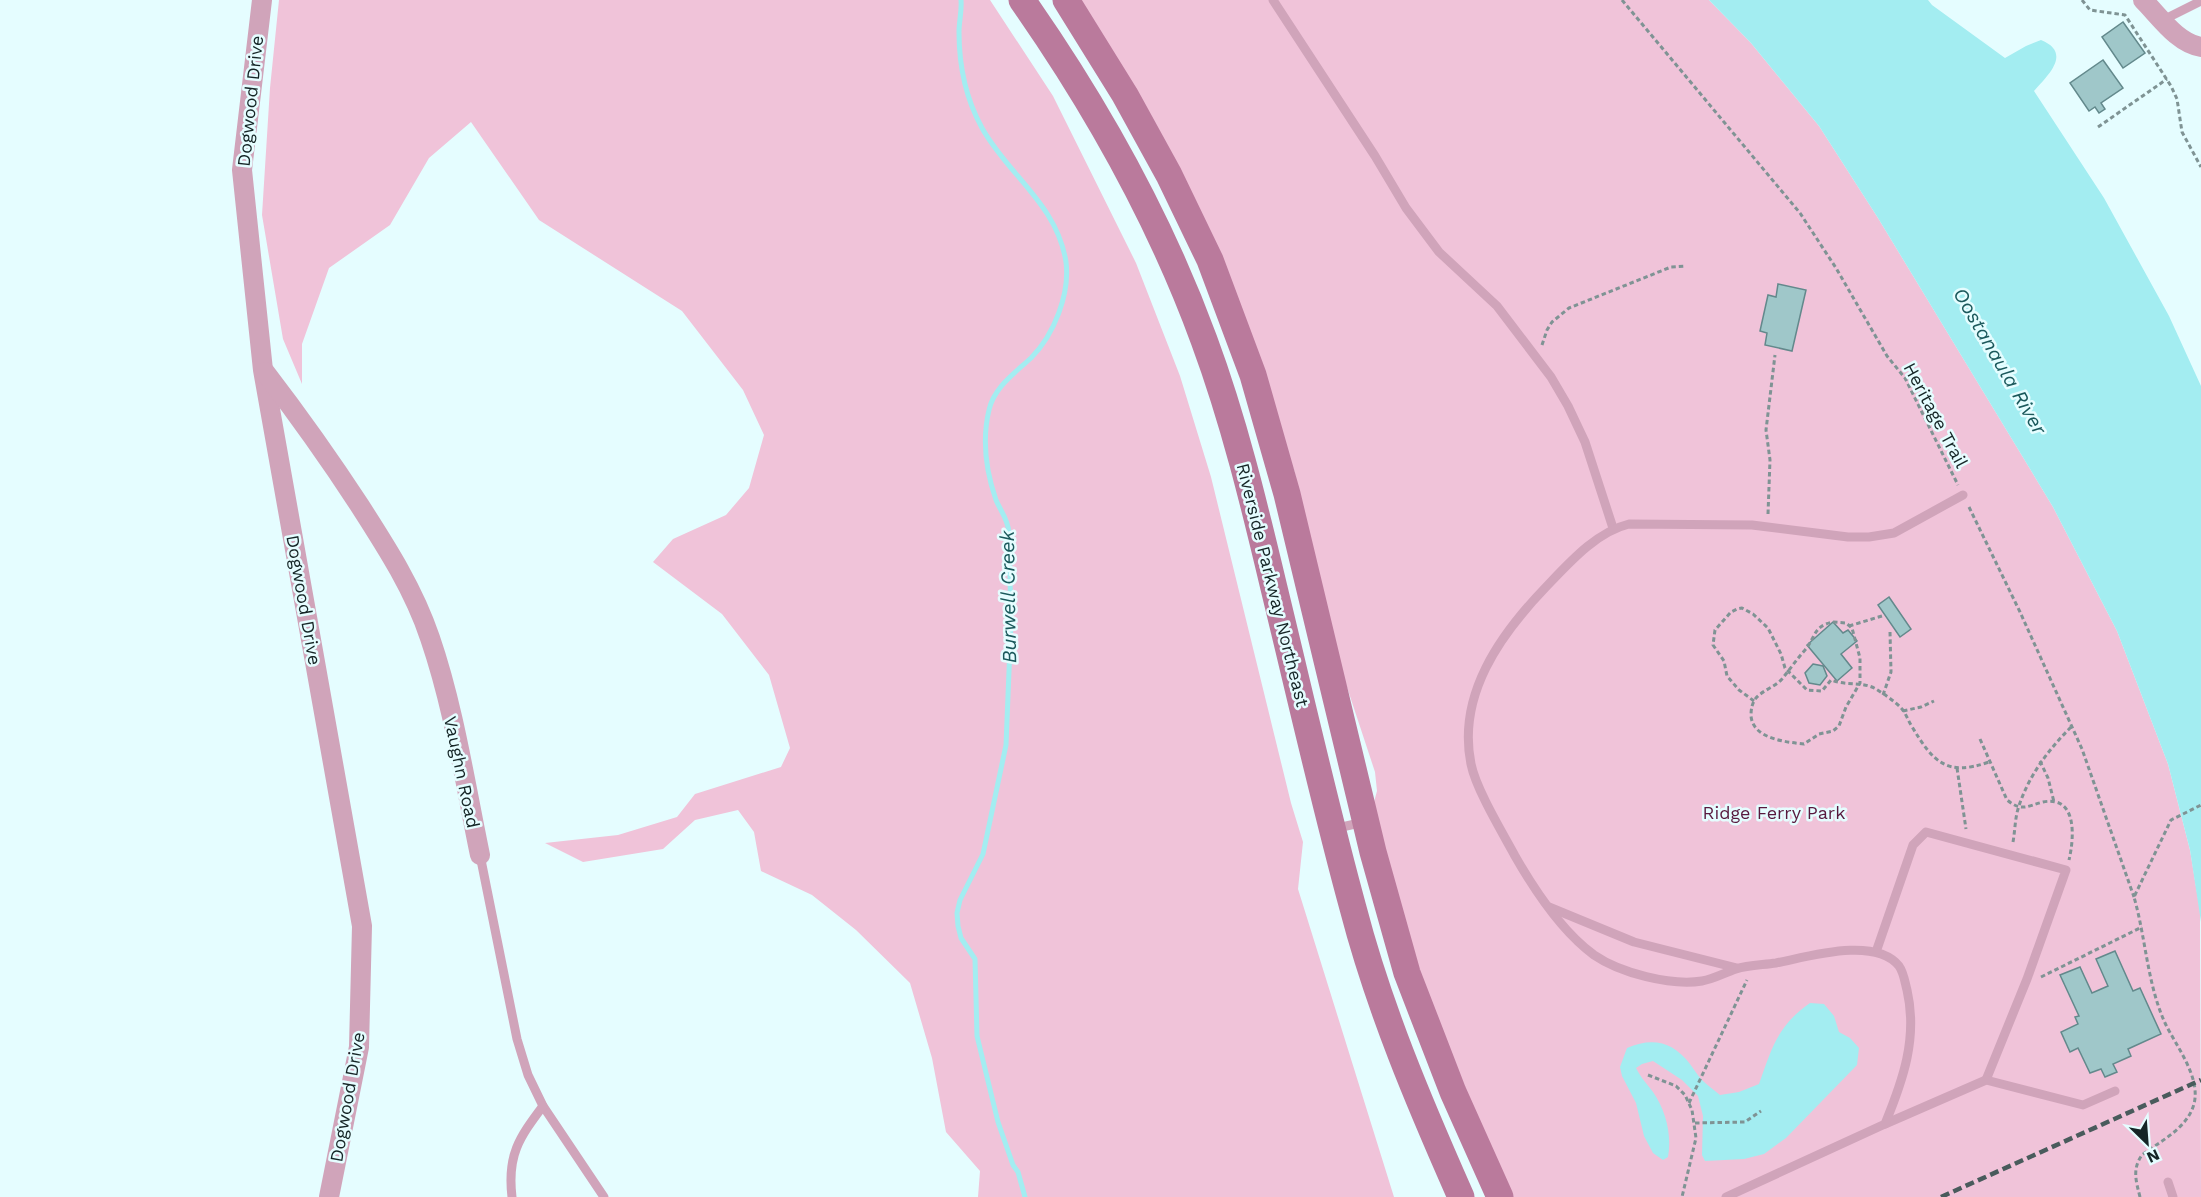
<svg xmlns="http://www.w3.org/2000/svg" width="2201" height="1197" font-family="'Work Sans',sans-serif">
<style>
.green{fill:#f0c3d9}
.water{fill:#a3edf1}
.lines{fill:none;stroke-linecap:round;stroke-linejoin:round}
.stream{stroke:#a3edf1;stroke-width:5}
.building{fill:#9fc7c9;stroke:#63898c;stroke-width:1.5}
.path{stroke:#7f9394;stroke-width:3;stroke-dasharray:4.5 3;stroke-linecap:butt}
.lane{stroke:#d0a4ba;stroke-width:9}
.street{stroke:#d0a4ba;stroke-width:20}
.secondary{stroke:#ba7a9c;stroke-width:27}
.rail{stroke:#495b5c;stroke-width:4.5;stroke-dasharray:9 4.5;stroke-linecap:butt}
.labels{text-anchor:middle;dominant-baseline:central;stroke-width:5;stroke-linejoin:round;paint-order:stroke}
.street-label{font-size:18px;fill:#152526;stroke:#e5fdff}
.park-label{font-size:18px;fill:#58183e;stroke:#e5fdff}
.water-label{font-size:20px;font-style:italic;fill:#1b595c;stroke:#e5fdff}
</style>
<rect width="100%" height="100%" fill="#e5fdff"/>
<g class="green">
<polygon points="279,0 990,0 1053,96 1136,263 1180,376 1211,477 1291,803 1303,842 1298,889 1394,1197 978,1197 980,1171 946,1132 932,1058 910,983 856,930 812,895 761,871 754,832 738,810 695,820 663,849 583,862 545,843 618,835 677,817 695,794 781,767 790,748 769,675 722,614 653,562 673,539 726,515 749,488 764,435 743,390 682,311 539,220 471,122 429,158 390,225 329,268 302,344 302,384 283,339 262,215 270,88"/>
<polygon points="1079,0 1709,0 1751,43 1819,126 1878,218 2053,507 2117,631 2168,764 2190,850 2200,911 2201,1197 1512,1197 1437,1024 1411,944 1375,814 1374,802 1377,791 1375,772 1341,669 1294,470"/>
</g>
<g class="water">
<path d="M1709,0H1928L1932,5L2005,58L2026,46L2041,40C2073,53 2047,76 2034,91L2104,198L2169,316L2201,386V922L2190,850L2168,764L2117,631L2053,507L1878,218L1819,126L1751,43Z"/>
<path d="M1810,1003L1824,1004L1834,1016L1839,1032L1850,1038L1859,1048L1857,1065L1786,1138L1764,1154L1744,1159L1705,1161L1702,1155L1703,1116L1698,1096L1682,1080L1653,1061L1642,1064L1636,1068C1641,1078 1647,1084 1653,1092C1666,1111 1672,1135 1668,1157L1663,1160L1653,1153L1644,1136L1636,1103L1622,1076L1620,1067L1627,1048C1653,1037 1673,1042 1690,1064C1694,1069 1697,1075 1702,1080C1707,1085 1714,1090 1720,1095L1739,1092L1759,1084C1772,1048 1777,1026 1810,1003Z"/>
</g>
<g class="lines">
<path class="stream" d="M961,0C962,11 959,21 959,32C959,65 966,99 982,128C1008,175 1057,204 1066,262C1070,294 1054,335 1031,358C1015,373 994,387 989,410C982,439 986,471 996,500C1001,512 1008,519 1009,533L1011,622L1006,745L983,854L960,900L957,913L958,926L961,938L975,959L977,1036L998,1122L1013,1165L1018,1172L1025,1197"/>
</g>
<g class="building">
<polygon points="2123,22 2145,53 2123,68 2102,37"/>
<polygon points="2103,60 2123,88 2101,103 2105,109 2099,113 2095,107 2089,111 2070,83"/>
<polygon points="1778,284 1806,290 1792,351 1765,345 1767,333 1760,331 1768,295 1776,297"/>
<polygon points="1889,597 1911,629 1900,637 1878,605"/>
<polygon points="1833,622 1843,633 1848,630 1857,641 1841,654 1852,668 1837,681 1807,645"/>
<polygon points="1813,664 1823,666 1827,676 1820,685 1809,683 1805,673"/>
<polygon points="2115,951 2133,991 2140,988 2161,1034 2128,1049 2131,1056 2113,1064 2117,1072 2105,1077 2101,1069 2090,1073 2078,1048 2070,1052 2061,1032 2078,1024 2075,1017 2079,1016 2060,975 2080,967 2092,993 2108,986 2096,959"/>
</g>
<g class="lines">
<g class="path">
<polyline points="1622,0 1800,213 1836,268 1887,356 1905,378 1958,485"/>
<polyline points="2082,0 2090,10 2125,15 2171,86 2177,99 2182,132 2201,167"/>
<polyline points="2098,127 2167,79"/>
<polyline points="1542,345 1547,330 1552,322 1569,308 1671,267 1686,266"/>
<polyline points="1969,507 2020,612 2082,749 2134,897"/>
<polyline points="1768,514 1770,460 1766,430 1775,355"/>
<path d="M1833,622L1846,623L1852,628L1860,658V683L1846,707L1839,726L1833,731L1819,734L1804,744C1786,742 1753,739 1751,716C1751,709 1752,703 1756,698C1763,690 1775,687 1782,679C1790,669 1797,659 1805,650C1816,637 1813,626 1833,622Z"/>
<polyline points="1849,626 1882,616"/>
<polyline points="1883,695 1891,672 1890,632"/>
<path d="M1754,701L1739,690L1727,676L1724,661L1713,645L1715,630L1731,612L1737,609L1742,608L1753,614L1768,628L1781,654L1785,668L1807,690L1822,691L1831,680C1846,686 1862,681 1876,689C1884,694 1896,702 1902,709C1906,714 1908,720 1911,725C1933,762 1946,777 1989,762"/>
<polyline points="1903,711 1921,707 1934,701"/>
<path d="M1980,739L2007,800C2022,812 2027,806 2043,802C2078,795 2074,839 2069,860"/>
<polyline points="2040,761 2048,778 2054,802"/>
<polyline points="1957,768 1966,829"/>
<path d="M2013,842C2015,831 2015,819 2018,809C2028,776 2049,749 2072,726"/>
<polyline points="2041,977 2142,927"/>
<polyline points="1648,1075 1676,1086 1685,1095 1692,1110 1696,1138 1682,1197"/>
<polyline points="1689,1103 1747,980"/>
<polyline points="1695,1123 1745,1122 1761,1111"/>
<path d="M2140,1197C2136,1181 2132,1169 2142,1155C2160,1141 2187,1129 2194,1104C2201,1077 2176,1046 2165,1023C2147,983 2146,939 2134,897L2171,820L2201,805"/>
</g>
<g class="lane">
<polyline points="1273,0 1375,156 1406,208 1439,252 1497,306 1551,377 1568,406 1585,442 1613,528"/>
<polyline points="2163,20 2201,1"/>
<polyline points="1333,829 1364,822"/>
<polyline points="480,855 517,1039 528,1075 543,1106 604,1197"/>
<polyline points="1549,907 1634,942 1737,968"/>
<polyline points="1876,952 1913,845 1926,832 2066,870 2027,979 1986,1080"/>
<polyline points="1885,1124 1986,1080 2083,1105 2115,1091"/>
<polyline points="2168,1182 2173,1197"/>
<path d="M512,1197C507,1155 519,1138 543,1106"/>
<path d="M1726,1197L1885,1124C1903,1080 1918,1038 1907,990C1905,983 1904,973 1899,966C1875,936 1807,957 1776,963C1763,965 1748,965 1736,969C1724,973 1714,979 1702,981C1671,986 1620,973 1594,955C1561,931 1535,891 1515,856C1502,832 1476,789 1471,764C1457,695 1500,635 1545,588C1569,563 1596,532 1629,524L1752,525L1848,537H1869L1894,533L1963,495"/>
</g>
<g class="street">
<polyline points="262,0 242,170 263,370 362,926 359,1047 329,1197"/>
<path d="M2143,0C2160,17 2177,43 2201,47"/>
<path d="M265,372C298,415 330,460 360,506C387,548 414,590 430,638C454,708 465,783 480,855"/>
</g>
<g class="secondary">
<path d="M1022,0C1097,107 1159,217 1204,340C1234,421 1254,504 1274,588C1300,695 1324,802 1353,908C1379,1008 1419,1102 1461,1197"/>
<polyline points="1066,0 1125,95 1169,175 1210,260 1253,375 1287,494 1373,852 1407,973 1453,1092 1500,1197"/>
</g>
<polyline class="rail" points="1941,1197 2201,1080"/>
</g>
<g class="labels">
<g class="street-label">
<text transform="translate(250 101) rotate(-84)">Dogwood Drive</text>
<text transform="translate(1936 415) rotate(62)">Heritage Trail</text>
<text transform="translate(1273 585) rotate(76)">Riverside Parkway Northeast</text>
<text transform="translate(304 600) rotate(80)">Dogwood Drive</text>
<text transform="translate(462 772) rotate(78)">Vaughn Road</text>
<text transform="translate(347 1097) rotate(-80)">Dogwood Drive</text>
</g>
<g class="park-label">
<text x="1774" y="812">Ridge Ferry Park</text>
</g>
<g class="water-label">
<text transform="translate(2000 361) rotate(60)">Oostanaula River</text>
<text transform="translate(1008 597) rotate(-91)">Burwell Creek</text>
</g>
</g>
<g transform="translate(2147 1143) rotate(155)" stroke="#e5fdff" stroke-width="4.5" paint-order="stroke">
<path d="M0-4.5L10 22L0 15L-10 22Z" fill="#152526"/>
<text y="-9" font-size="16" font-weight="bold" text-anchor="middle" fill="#152526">N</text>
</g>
</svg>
